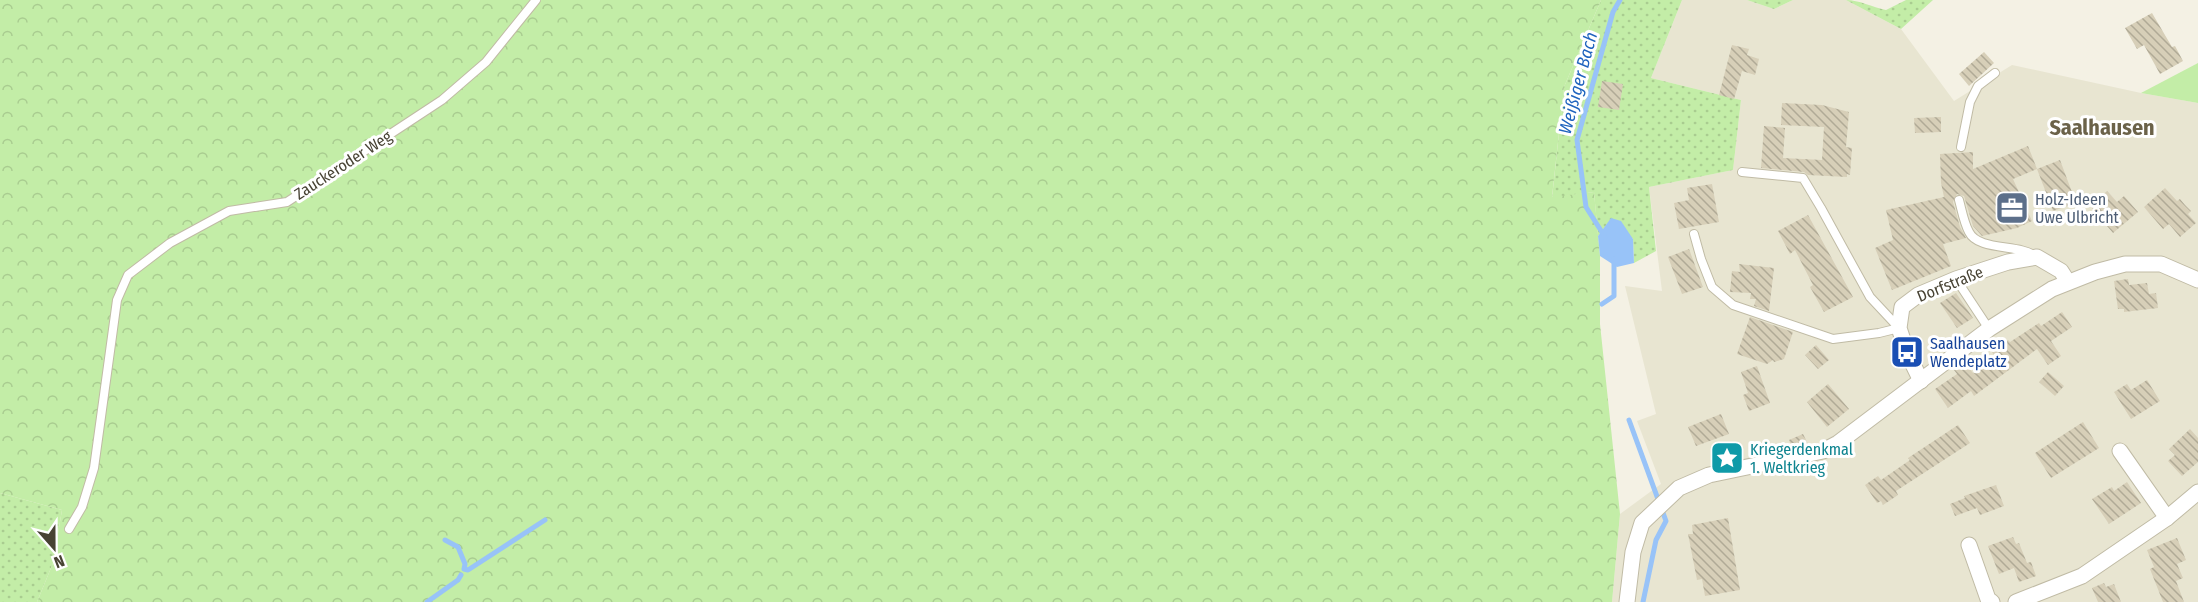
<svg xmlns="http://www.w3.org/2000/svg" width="2198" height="602" font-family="'Fira Sans Condensed',sans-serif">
	<defs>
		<pattern id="grass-dots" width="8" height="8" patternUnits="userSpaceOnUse" patternTransform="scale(1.5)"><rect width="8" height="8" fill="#c3eda7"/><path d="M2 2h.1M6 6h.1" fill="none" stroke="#a9cc90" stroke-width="1.8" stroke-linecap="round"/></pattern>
		<pattern id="forest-crowns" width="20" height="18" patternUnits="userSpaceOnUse" patternTransform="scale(1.5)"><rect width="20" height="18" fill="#c3eda7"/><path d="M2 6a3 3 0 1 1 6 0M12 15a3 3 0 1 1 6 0" fill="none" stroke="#a9cc90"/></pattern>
		<pattern id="building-back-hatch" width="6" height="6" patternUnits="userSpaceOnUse" patternTransform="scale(1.5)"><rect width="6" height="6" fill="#d7cfb8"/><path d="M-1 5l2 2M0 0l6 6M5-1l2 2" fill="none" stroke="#b0aa96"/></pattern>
	</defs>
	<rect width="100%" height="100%" fill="#f4f1e4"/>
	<polygon fill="#e8e5d1" points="1682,0 1747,0 1774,9 1793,0 1846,0 1901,29 1954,101 2012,65 2141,93 2198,103 2198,602 1612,602 1620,514 1661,484 1637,421 1656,414 1625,286 1662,291 1649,187 1733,170 1741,100 1651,78"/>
	<g fill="url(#grass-dots)">
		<polygon points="1601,0 1682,0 1651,78 1741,100 1733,170 1649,187 1656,251 1634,263 1633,239 1611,219 1598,236 1594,192 1552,198 1564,87"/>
		<polygon points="1747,0 1793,0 1774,9"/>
		<path d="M1846,0C1859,0 1872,7 1886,10L1906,0H1933L1901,29Z"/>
		<polygon points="0,493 62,510 53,563 37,602 0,602"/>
	</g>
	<polygon fill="url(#forest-crowns)" points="0,0 1601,0 1564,87 1552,197 1594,192 1600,256 1600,324 1620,514 1612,602 37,602 53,563 62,510 0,493"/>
	<polygon fill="#c3eda7" points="2198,63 2198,103 2141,93"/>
	<polygon fill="#98c3f8" points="1611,218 1621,221 1633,239 1634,263 1617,267 1600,256 1598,236"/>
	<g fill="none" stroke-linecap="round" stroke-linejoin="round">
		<g stroke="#98c3f8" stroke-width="5">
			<polyline points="1605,237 1586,207 1577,140 1613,12 1620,0"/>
			<polyline points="1602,304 1614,296 1614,259"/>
			<polyline points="1629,420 1666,521 1656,540 1643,602"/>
			<polyline points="445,540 458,547 465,564 464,569 468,570 545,520"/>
			<polyline points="427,602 458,580 461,575"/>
		</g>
	</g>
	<g fill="url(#building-back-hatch)">
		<polygon points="2152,13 2172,47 2175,46 2183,61 2160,74 2144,45 2137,49 2125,28"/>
		<polygon points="1732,45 1749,49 1747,55 1759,59 1755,75 1742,71 1734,99 1719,95"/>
		<polygon points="1984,52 1994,63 1969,86 1959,74"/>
		<polygon points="1602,81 1623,84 1619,110 1598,107"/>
		<polygon points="1782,103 1822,105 1849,112 1846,147 1852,148 1850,175 1847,174 1847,177 1808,175 1804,172 1761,168 1764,126 1785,128 1783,158 1822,160 1824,127 1781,125"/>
		<polygon points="1941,117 1941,132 1915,133 1914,118"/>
		<polygon points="2028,146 2037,169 2013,179 2032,221 2017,228 1982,236 1973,226 1964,196 1957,194 1953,202 1960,227 1966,238 1943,244 1951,266 1892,290 1875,248 1893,240 1886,210 1944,197 1941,183 1940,154 1973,152 1973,169"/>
		<polygon points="2060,160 2076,203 2053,211 2037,169"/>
		<polygon points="1712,184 1719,222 1679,229 1674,203 1689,200 1687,188"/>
		<polygon points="2165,188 2177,201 2180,199 2185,205 2191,211 2188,214 2196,223 2180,237 2169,224 2163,229 2144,207"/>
		<polygon points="2107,191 2117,202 2124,196 2138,212 2113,233 2090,206"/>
		<polygon points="1808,215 1853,297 1824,312 1810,287 1813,285 1795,250 1790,254 1778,231"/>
		<polygon points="1689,249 1703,287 1682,294 1668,257"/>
		<polygon points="1739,264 1774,268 1769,311 1754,306 1756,299 1750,299 1751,293 1730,292 1732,271 1740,272"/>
		<polygon points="2128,279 2129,285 2147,283 2149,294 2156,293 2158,308 2124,312 2124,309 2118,309 2114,281"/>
		<polygon points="1956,293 1973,318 1957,328 1940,303"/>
		<polygon points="2062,312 2072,327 2051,341 2061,356 2048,365 2037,349 1974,396 1971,391 1948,408 1935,389 1957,374 1954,370 1965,363 1973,373 1996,357 1991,351 2008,340 2010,342 2039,323 2041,326"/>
		<polygon points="1750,317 1793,332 1784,359 1774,362 1773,360 1767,364 1737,354"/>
		<polygon points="1816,345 1829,360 1818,369 1805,355"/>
		<polygon points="1757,366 1770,403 1749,411 1743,395 1748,393 1741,372"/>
		<polygon points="2048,372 2064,386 2055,396 2039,382"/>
		<polygon points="2147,380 2160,401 2131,419 2114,392 2127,384 2131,390"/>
		<polygon points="1828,384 1849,409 1827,427 1807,402"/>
		<polygon points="1721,414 1729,434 1696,446 1688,427"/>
		<polygon points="2083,422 2099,448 2051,478 2035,453"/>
		<polygon points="1958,425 1970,443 1896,491 1898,495 1883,505 1881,501 1877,503 1865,485 1878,476 1881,480 1910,460 1908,458"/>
		<polygon points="2190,429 2198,438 2198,462 2182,476 2168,461 2175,455 2169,449"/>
		<polygon points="1803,434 1808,444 1792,448 1789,440"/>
		<polygon points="2127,482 2141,503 2109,524 2092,499 2112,487 2114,491"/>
		<polygon points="1996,485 2004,506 1980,515 1977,508 1955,516 1950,504 1965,498 1964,496"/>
		<polygon points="1728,518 1740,590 1705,596 1702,579 1697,580 1688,534 1693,534 1692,525"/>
		<polygon points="2013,537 2016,544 2019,543 2027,563 2031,562 2036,576 2019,582 2014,568 1999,574 1988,546"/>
		<polygon points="2177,538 2186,560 2177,564 2183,578 2176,581 2184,602 2163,602 2150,569 2154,567 2147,550"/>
		<polygon points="2104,583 2106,587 2114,584 2121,602 2098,602 2092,588"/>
	</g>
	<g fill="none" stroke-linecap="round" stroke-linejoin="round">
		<defs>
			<g id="lane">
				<polyline points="1961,147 1970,102 1978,86 1995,73"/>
				<path d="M1959,200C1962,211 1964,223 1969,232C1978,251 2020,244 2035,256"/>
				<polyline points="1694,234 1701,259 1712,287 1733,305 1833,339 1879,333 1899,328 1870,297 1821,208 1803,178 1742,172"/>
				<polyline points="1956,279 1989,329"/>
				<polyline points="69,529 82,507 94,468 117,300 128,275 170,243 229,211 287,202 442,100 486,62 536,0"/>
			</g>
			<g id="street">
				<polyline points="1921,381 1907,352 1899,328 1902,307 1918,295 1956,279 2008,262 2037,257 2061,271 2068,282"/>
				<polyline points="2120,451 2167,518"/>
				<polyline points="1969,545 1988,599 1992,602"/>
				<polyline points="1627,602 1633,552 1642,523 1679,488 1709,475 1823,451 1838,443 1989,329 2052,289 2095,272 2125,264 2161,264 2198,280"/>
				<polyline points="2016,602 2082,576 2167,518 2198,492"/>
			</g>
		</defs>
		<use href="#lane" stroke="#c0bba5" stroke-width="10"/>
		<use href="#street" stroke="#c0bba5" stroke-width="17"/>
		<use href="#lane" stroke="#fff" stroke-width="8"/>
		<use href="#street" stroke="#fff" stroke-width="15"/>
	</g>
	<defs>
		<symbol id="office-square" viewBox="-11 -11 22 22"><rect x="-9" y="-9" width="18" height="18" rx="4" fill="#5c6f8a" stroke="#fff"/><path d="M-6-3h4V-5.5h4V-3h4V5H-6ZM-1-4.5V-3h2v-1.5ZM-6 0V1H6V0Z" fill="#fff"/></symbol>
		<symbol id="bus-square" viewBox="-11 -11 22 22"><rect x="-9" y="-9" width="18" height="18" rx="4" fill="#1a4fb4" stroke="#fff"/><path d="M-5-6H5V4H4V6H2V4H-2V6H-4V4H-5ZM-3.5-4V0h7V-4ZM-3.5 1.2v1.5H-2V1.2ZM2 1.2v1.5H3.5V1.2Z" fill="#fff"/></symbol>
		<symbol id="sight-square" viewBox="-11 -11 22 22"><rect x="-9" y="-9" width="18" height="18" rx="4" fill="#0f9aa8" stroke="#fff"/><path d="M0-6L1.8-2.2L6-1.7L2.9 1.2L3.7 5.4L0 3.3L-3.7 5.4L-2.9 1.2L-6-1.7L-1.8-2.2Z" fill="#fff"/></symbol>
	</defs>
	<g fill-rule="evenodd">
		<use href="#office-square" x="1993" y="189" width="38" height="38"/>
		<use href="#bus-square" x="1888" y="333" width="38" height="38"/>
		<use href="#sight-square" x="1708" y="439" width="38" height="38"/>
	</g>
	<g text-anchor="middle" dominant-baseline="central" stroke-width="6" stroke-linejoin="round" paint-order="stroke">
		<g font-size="16" fill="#474233" stroke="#fff">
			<text transform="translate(343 165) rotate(-33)">Zauckeroder Weg</text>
			<text transform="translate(1950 284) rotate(-22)">Dorfstraße</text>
		</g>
		<g font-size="16" fill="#4e5e75" stroke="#fff" text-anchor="start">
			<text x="2035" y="199">Holz-Ideen<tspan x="2035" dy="18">Uwe Ulbricht</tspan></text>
		</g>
		<g font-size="16" fill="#164399" stroke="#fff" text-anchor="start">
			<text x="1930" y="343">Saalhausen<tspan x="1930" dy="18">Wendeplatz</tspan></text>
		</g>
		<g font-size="16" fill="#0d838f" stroke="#fff" text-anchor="start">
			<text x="1750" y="449">Kriegerdenkmal<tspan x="1750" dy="18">1. Weltkrieg</tspan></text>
		</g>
		<g font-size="18" font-style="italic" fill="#2064be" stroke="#fff">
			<text transform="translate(1578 83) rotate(-75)">Weißiger Bach</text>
		</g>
		<g font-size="22" font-weight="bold" fill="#6b6249" stroke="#fff">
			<text x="2102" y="127">Saalhausen</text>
		</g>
	</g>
	<g transform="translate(54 548) rotate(159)" stroke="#ffffff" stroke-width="4.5" paint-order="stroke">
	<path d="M0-4.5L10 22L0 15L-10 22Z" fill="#474233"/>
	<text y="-9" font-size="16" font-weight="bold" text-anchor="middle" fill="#474233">N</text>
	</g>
</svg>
